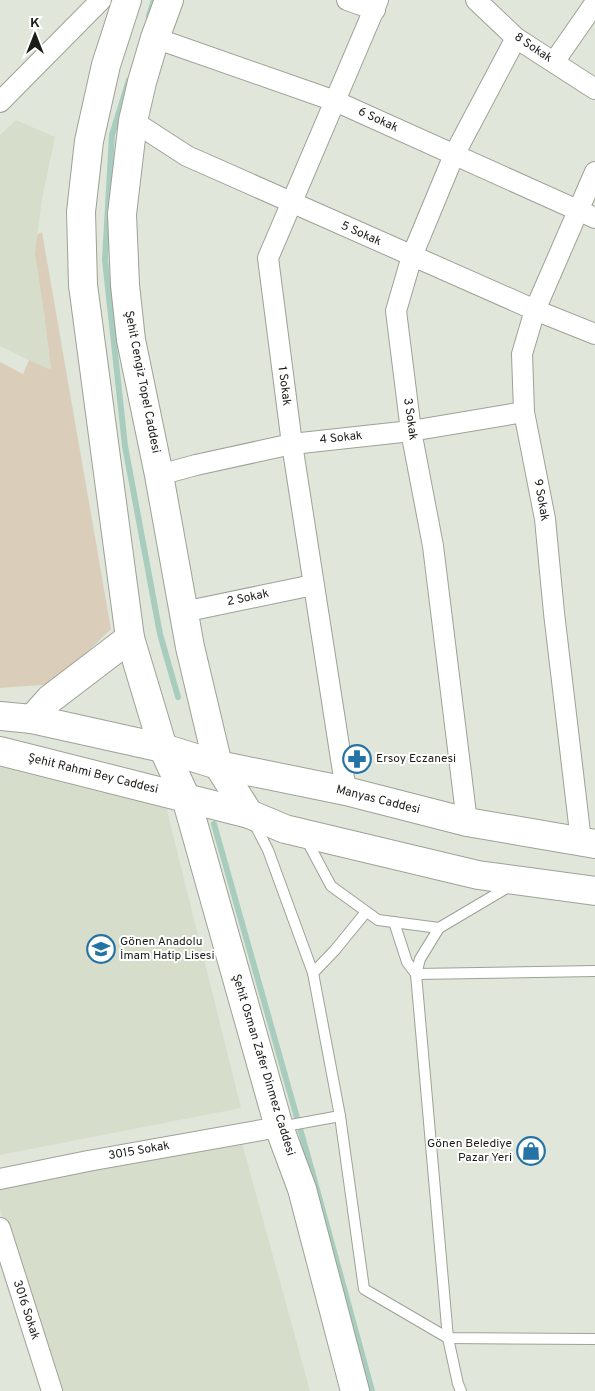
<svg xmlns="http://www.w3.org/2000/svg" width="595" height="1391" font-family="Overpass,sans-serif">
	<rect width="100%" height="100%" fill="#e1e6da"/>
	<g fill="#d6decb">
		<polygon points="16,120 55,137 42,199 35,254 44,313 51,371 0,346 0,135"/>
		<polygon points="0,760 162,790 241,1108 0,1155"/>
		<polygon points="239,1132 310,1391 61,1391 0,1209 0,1185"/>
	</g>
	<polygon fill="#dacebb" points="42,232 111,629 54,684 0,688 0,362 23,374 29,360 51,370 44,313 35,254 37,235"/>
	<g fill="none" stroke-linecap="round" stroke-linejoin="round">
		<g stroke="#a8cdbf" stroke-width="6">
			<polyline points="149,16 154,0"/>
			<polyline points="129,80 112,135 105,260 125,446 160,634 178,697"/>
			<polyline points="214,824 312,1171 372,1391"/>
		</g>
		<defs>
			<g id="lane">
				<polyline points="253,821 268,850 313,973 340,1116 364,1289 448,1338 595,1339"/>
				<polyline points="306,839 331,886 378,920 439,928 510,886"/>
				<polyline points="394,922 407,962 416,974 420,959 439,928"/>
				<polyline points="313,973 335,950 366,912"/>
				<polyline points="280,1127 340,1116"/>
				<polyline points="461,1391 458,1384 448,1338 416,974 595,971"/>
			</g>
			<g id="street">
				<polyline points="347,0 375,10"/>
				<polyline points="476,0 516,38 595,89"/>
				<polyline points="155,38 335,101 595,218"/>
				<polyline points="554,62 595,3"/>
				<polyline points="0,102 101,0"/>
				<polyline points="133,121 187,156 535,310 595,334"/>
				<polyline points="159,475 196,465 292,444 411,431 524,412"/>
				<polyline points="183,612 313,585"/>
				<polyline points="346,791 292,444 268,258 378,0"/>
				<polyline points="467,822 433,546 411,431 396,311 412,256 454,155 516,38"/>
				<polyline points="581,841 554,613 545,519 524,412 522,354 535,310 595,172"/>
				<polyline points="0,1179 88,1161 279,1127"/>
				<polyline points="0,1228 52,1391"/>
			</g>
			<g id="secondary">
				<polyline points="127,0 106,65 89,141 81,212 83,285 130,638 163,748 186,798 279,1127 302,1189 355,1391"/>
				<polyline points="169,0 155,38 142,82 133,121 122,214 125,285 131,340 159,475 190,647 218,765 249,814"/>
				<polyline points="0,716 32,719 163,748 218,765 346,791 467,822 595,844"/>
				<polyline points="32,719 50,699 130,638"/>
				<polyline points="0,751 249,814 285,829 478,875 595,891"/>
			</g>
		</defs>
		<use href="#lane" stroke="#9da296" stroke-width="12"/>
		<use href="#street" stroke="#9da296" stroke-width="22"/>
		<use href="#secondary" stroke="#9da296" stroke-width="30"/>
		<use href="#lane" stroke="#fff" stroke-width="10"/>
		<use href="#street" stroke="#fff" stroke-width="20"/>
		<use href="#secondary" stroke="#fff" stroke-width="28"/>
	</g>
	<defs>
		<symbol id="pharmacy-ring" viewBox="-11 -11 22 22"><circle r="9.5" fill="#fff" stroke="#2473a5" stroke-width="1.5"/><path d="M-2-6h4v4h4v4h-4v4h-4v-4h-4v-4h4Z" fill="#2473a5"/></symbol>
		<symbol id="school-ring" viewBox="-11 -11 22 22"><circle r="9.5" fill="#fff" stroke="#2473a5" stroke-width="1.5"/><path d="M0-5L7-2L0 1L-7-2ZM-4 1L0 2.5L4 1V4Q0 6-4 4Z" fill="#2473a5"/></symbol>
		<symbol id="shop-ring" viewBox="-11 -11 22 22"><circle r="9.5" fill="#fff" stroke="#2473a5" stroke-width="1.5"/><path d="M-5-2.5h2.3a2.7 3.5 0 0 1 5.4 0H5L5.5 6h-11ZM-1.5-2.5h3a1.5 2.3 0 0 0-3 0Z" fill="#2473a5"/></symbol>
	</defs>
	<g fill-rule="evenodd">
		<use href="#pharmacy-ring" x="341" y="743" width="32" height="32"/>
		<use href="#school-ring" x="85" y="933" width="32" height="32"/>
		<use href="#shop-ring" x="515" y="1135" width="32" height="32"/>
	</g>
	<g text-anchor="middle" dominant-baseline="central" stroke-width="4" stroke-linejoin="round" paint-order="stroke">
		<g font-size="12" fill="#1a1c17" stroke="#fff">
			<text transform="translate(533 48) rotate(34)">8 Sokak</text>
			<text transform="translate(378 120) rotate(25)">6 Sokak</text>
			<text transform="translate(361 234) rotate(24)">5 Sokak</text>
			<text transform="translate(142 382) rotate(79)">Şehit Cengiz Topel Caddesi</text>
			<text transform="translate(284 386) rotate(83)">1 Sokak</text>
			<text transform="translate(410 419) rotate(82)">3 Sokak</text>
			<text transform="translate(341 438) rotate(-6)">4 Sokak</text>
			<text transform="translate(541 500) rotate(80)">9 Sokak</text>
			<text transform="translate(248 598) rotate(-12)">2 Sokak</text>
			<text transform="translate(93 774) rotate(14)">Şehit Rahmi Bey Caddesi</text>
			<text transform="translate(378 800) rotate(14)">Manyas Caddesi</text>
			<text transform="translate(263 1065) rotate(73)">Şehit Osman Zafer Dinmez Caddesi</text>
			<text transform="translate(139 1151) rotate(-10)">3015 Sokak</text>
			<text transform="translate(26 1310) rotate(72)">3016 Sokak</text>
		</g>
		<g font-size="12" fill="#1a1c17" stroke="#fff" text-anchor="start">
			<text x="376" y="759">Ersoy Eczanesi</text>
			<text x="120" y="942">Gönen Anadolu<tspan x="120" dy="14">İmam Hatip Lisesi</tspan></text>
			<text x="512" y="1144" text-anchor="end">Gönen Belediye<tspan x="512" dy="14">Pazar Yeri</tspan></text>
		</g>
	</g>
	<g transform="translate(35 35)" stroke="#ffffff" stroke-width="4" paint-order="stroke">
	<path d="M0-4L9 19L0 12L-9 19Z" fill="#1a1c17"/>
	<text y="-8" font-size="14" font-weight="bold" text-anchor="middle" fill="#1a1c17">K</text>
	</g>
</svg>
